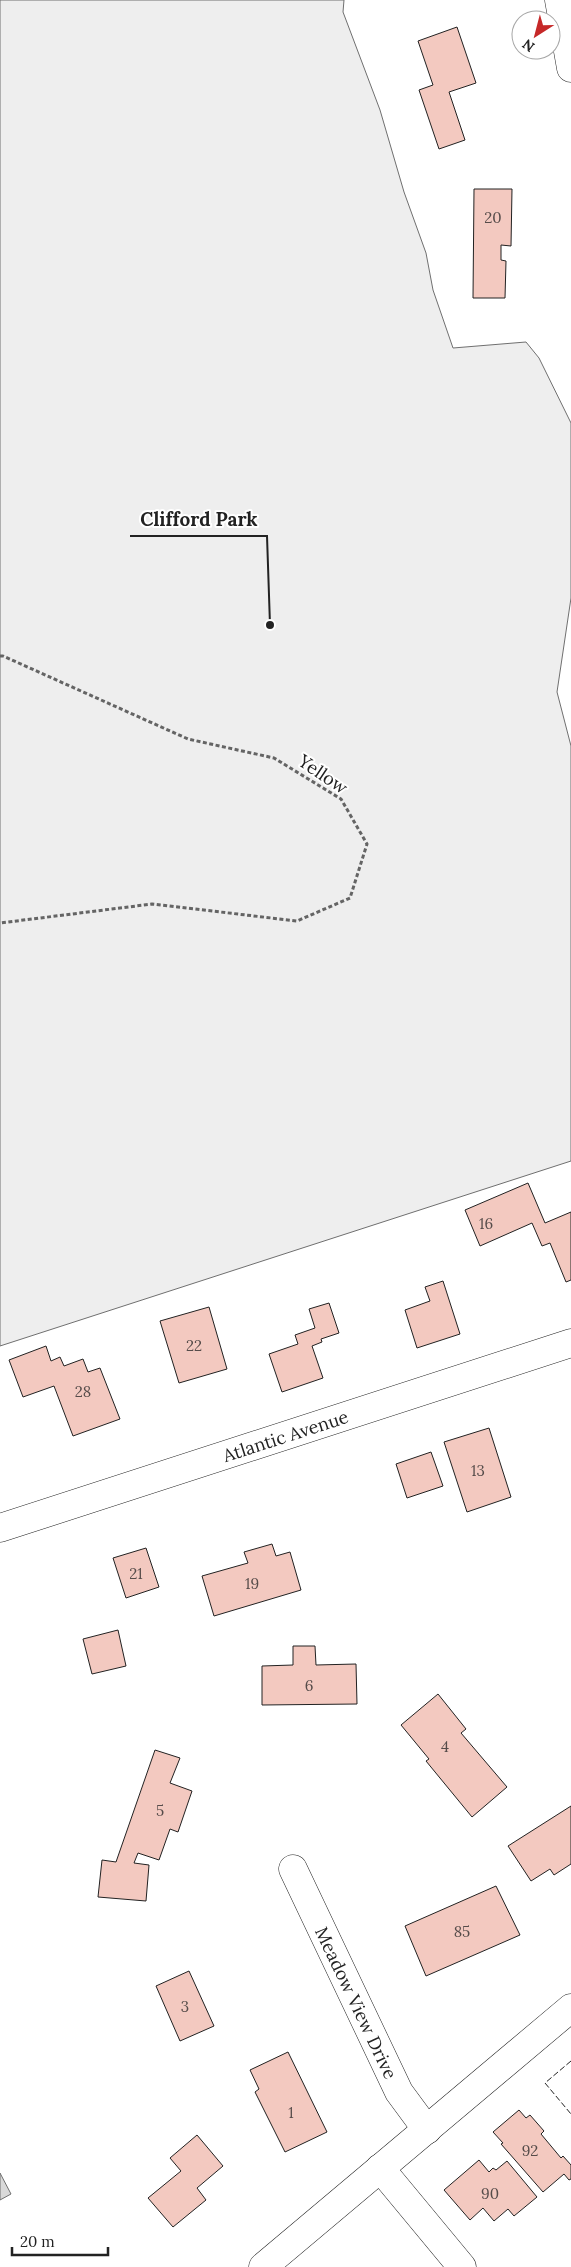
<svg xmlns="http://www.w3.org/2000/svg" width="571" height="2267" font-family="Lora,serif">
	<rect width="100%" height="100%" fill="#fff"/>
	<polygon fill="#eee" stroke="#6f6f6f" points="0,0 344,0 343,12 380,110 404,192 426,253 433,290 453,348 526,342 539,358 571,423 571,598 557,692 571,746 571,1161 0,1346"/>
	<polygon fill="#d9d9d9" stroke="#6f6f6f" points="0,2173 11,2194 0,2200"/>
	<g fill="#f3c9c0" stroke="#222">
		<polygon points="457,27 476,83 449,92 465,140 439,149 419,90 433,85 418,41"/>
		<polygon points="474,189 512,189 511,246 501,245 501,260 506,261 505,298 473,298"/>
		<polygon points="528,1183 545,1223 571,1212 571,1280 566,1282 550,1243 542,1246 532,1223 480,1246 465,1210"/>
		<polygon points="443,1281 460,1334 417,1348 405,1310 430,1301 425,1287"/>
		<polygon points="329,1303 339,1333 321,1339 322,1342 312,1346 323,1378 282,1392 269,1354 298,1344 295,1335 315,1328 309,1309"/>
		<polygon points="209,1307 227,1369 179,1383 160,1321"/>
		<polygon points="46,1346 51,1361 60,1357 64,1366 83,1359 88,1372 100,1368 120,1419 73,1436 54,1386 23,1397 9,1360"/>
		<polygon points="489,1428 511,1497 467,1512 444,1442"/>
		<polygon points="431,1452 443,1486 407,1498 396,1464"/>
		<polygon points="272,1544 276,1556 290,1552 301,1590 214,1616 202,1576 248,1563 244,1552"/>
		<polygon points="146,1548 159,1587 126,1598 113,1558"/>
		<polygon points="118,1630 126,1666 92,1674 83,1639"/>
		<polygon points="293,1646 315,1646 316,1665 356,1664 357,1704 262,1705 262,1666 293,1665"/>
		<polygon points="438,1694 466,1729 461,1733 507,1787 472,1817 426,1761 429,1759 401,1725"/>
		<polygon points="155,1750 180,1758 170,1783 192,1791 178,1832 170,1829 159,1860 138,1853 134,1863 149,1865 146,1901 98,1897 102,1860 116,1862"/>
		<polygon points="571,1806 571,1864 554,1875 550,1869 531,1881 508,1846"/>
		<polygon points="496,1886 520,1935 426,1976 405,1926"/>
		<polygon points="189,1971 214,2026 180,2041 156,1986"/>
		<polygon points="288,2052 327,2132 285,2152 255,2092 259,2089 250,2070"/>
		<polygon points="519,2110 526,2118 530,2115 544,2131 541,2134 561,2158 563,2156 571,2165 571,2179 569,2180 564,2174 543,2192 501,2144 503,2143 493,2132"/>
		<polygon points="197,2135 223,2166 197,2188 206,2200 173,2227 148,2198 181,2171 170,2158"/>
		<polygon points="479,2160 489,2172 493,2168 496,2170 507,2161 537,2197 514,2216 508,2209 494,2221 483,2208 470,2220 444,2190"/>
	</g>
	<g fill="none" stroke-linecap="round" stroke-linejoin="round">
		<defs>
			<g id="minor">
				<polyline points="559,0 571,68"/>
				<path id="s1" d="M0,1528L571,1343"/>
				<path id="s2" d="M293,1869L399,2092L427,2130"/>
				<polyline points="380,2168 462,2267"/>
				<polyline points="263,2267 571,2008"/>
			</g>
		</defs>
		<use href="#minor" stroke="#222" stroke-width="29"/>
		<polyline stroke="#646464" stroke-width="3" stroke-dasharray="4 2.5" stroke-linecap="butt" points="0,656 3,656 188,739 274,758 341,799 367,844 350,898 297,921 152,904 0,923"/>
		<use href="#minor" stroke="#fff" stroke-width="28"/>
		<polyline stroke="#222" stroke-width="1" stroke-dasharray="6 2.5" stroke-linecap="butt" points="571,2061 545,2083 571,2114"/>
	</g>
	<g text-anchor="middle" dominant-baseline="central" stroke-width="4" stroke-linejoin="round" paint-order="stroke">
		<g font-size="15" fill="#564c4a">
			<text x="493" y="217">20</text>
			<text x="486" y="1223">16</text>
			<text x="194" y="1345">22</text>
			<text x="83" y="1391">28</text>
			<text x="478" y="1470">13</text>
			<text x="136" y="1573">21</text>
			<text x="252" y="1583">19</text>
			<text x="309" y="1685">6</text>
			<text x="445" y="1746">4</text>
			<text x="160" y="1810">5</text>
			<text x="462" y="1931">85</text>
			<text x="185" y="2006">3</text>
			<text x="291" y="2112">1</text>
			<text x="530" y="2150">92</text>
			<text x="490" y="2193">90</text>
		</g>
		<g font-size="18" fill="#222" stroke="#fff">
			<text transform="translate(323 774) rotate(34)">Yellow</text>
			<text stroke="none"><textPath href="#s1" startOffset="300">Atlantic Avenue</textPath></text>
			<text stroke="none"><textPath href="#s2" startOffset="148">Meadow View Drive</textPath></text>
		</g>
	</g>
	<path fill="none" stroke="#222" stroke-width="2" d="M270 625L267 536H130"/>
	<circle fill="#222" stroke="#fff" stroke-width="2" cx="270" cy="625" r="5"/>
	<g font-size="19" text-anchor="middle" font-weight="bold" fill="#222" stroke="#fff" stroke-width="4" stroke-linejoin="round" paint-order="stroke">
		<text x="199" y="526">Clifford Park</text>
	</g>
	<g transform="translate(536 35) rotate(216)"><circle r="24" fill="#ffffff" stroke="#a7a7a7"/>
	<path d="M0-4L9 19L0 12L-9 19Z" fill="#c62828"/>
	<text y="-8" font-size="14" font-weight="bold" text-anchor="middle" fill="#222222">N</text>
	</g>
	<path d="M12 2247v8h96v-8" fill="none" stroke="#222222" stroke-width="2.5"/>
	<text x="20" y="2247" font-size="15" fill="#222222" stroke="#ffffff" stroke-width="4" paint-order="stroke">20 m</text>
</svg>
